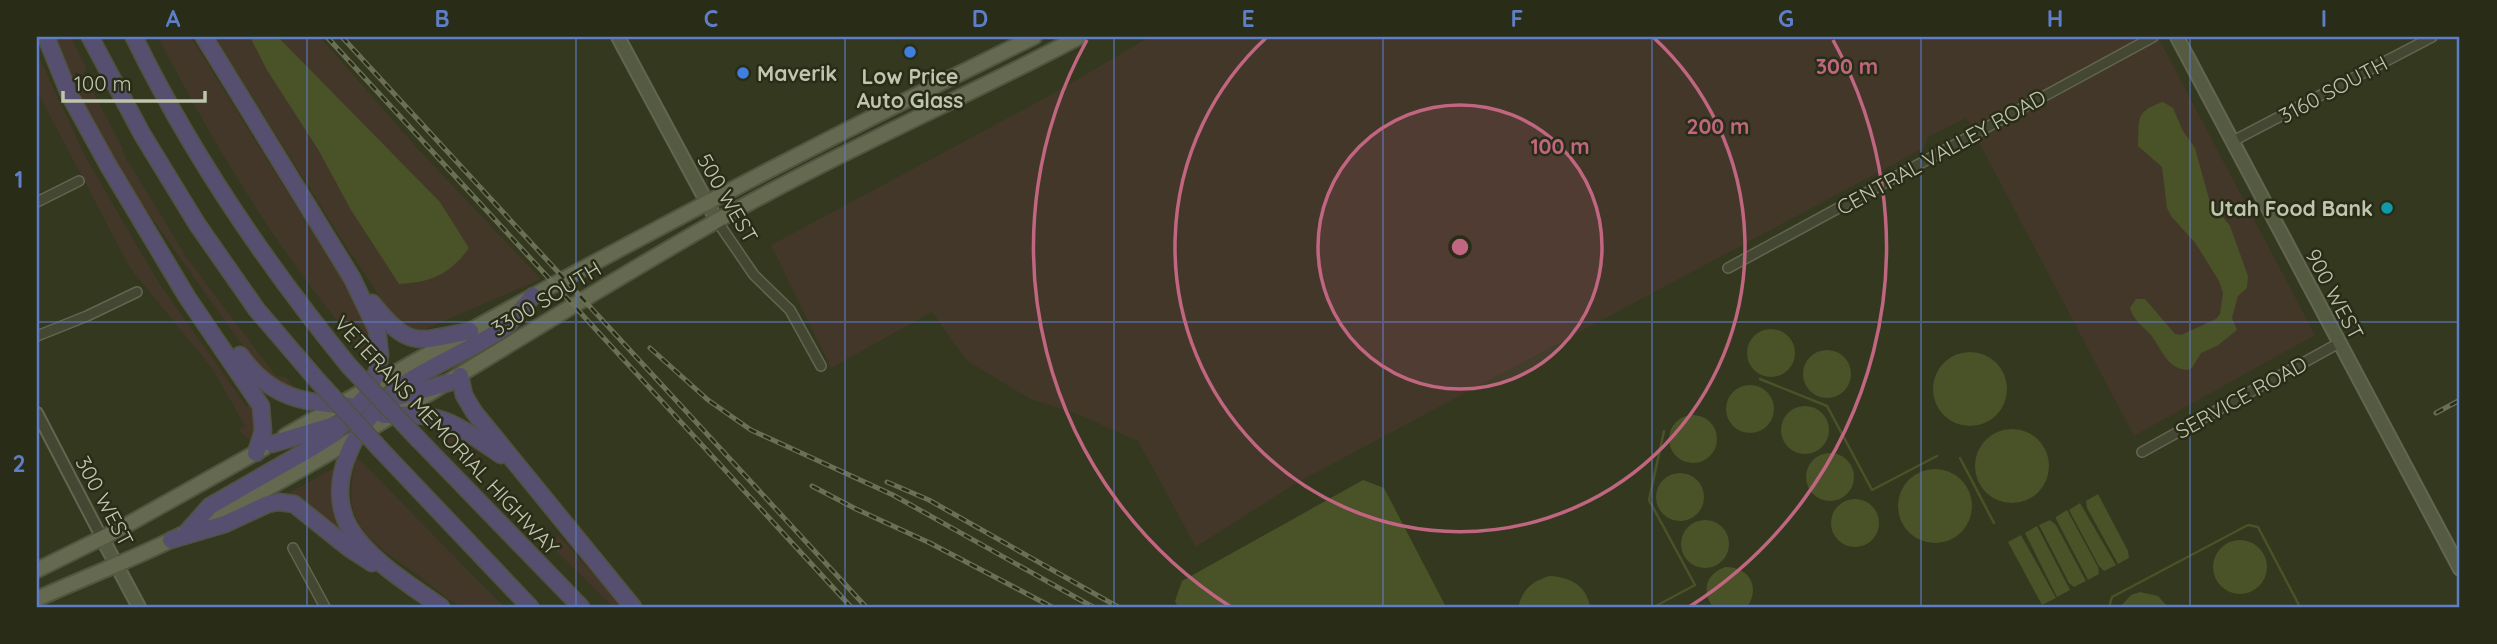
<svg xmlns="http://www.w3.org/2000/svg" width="2497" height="644" font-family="Quicksand,sans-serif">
	<rect width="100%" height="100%" fill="#33381f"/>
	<g fill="#423728">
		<polygon points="55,37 71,37 87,70 83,73 123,149 122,151 187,258 276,376 286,377 299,392 272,379 259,369 146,210 110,153 82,99"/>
		<path d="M158,37H191L361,310L370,330L372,362C286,265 217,152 158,37Z"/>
		<polygon points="215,37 320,37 420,151 541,279 426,329 425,332 406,328 393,317 338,234"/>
		<polygon points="1149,37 2158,37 2315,335 2134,436 1966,118 1928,137 1924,148 1293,485 1196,547 1138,441 1077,414 1030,399 966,360 932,312 831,368 771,245 1056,92"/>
		<polygon points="37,53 86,158 159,283 247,407 250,403 255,425 249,439 238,430 245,426 212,368 130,268 37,91"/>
		<polygon points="433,428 457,437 479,455 469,464"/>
		<path d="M357,457L364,464L504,607C492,607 471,611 461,606C445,599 430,584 416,574C367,539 338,524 357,457Z"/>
		<path d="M336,467C330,491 334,510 344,532L342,533L308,503L285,495Z"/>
		<polygon points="559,536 624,607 613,607 550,545"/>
	</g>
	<g fill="#4a5228">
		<path d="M250,37H278L440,202L469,248C449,275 432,282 399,284L351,210L319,151L267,70Z"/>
		<path d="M2163,102L2173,108L2183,131L2195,148L2209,199L2230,226L2248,276L2247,288L2238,296L2232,318L2237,330L2217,346L2201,353L2192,368L2187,370C2167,369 2161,348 2151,335C2143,326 2133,320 2130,308L2136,299H2145L2175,334L2181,335L2216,319L2220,314L2223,293L2219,281L2196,244L2171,216L2167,208L2162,167L2138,146C2140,120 2133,112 2163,102Z"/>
		<circle cx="1771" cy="353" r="24"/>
		<circle cx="1827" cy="374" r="24"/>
		<circle cx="1970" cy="389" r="37"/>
		<circle cx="1750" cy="409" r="24"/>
		<circle cx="1805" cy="430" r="24"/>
		<circle cx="1693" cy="439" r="24"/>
		<circle cx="2012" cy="466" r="37"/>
		<circle cx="1830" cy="477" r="24"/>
		<circle cx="1935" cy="506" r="37"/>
		<circle cx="1680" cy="497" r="24"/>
		<polygon points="1363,480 1384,488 1446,607 1178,607 1175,601 1182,581"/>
		<polygon points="2098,494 2128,551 2129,558 2118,564 2087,508 2086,501"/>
		<circle cx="1855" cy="523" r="24"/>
		<polygon points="2080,503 2116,565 2104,571 2099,566 2069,510"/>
		<polygon points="2067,510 2098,567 2099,574 2088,580 2056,519 2056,517"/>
		<polygon points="2050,520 2056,525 2086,581 2074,587 2069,583 2039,525"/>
		<circle cx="1705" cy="544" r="24"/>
		<polygon points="2037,526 2070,590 2057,597 2025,533"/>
		<polygon points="2021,535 2056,598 2042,605 2008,542"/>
		<circle cx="2240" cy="567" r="27"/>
		<path d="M1725,567C1749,566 1761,588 1747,607H1713C1701,591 1706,574 1725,567Z"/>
		<path d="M1550,576C1570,577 1587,586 1590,607H1518C1523,589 1532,581 1550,576Z"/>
		<polygon points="2140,592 2158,596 2168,607 2120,607 2131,595"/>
	</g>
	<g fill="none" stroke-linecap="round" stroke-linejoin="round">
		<g stroke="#4a5228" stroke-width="2.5">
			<polyline points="1760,379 1827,406 1872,490 1937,456"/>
			<polyline points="1960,458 1994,523"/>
			<polyline points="1654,607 1695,585 1649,500 1664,431"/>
			<polyline points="2109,607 2112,597 2248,525 2258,527 2300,607"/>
		</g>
		<defs>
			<g id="minor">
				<polyline points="2233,141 2432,37"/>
				<polyline points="37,202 79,181"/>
				<polyline points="717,221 754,275 790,310 821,366"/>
				<polyline points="1728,268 2153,37"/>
				<polyline points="37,336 87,316 137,292"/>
				<polyline points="2142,452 2339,343"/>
				<polyline points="293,548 325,607"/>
			</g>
			<polyline id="tertiary" points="37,413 102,538"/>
			<g id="secondary">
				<polyline points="618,37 717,221"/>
				<polyline points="2177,37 2460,569"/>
				<polyline points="102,538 139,607"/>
			</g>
			<g id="primary">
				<path d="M285,436C529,294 780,161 1034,37"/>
				<polyline points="37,570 116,531 264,448"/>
				<path d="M37,599C87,576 140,557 189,531C369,437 537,323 713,223C832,155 958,101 1079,37"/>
			</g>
			<g id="motorway">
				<polyline points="46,37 70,96 108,165 187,297 261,406 263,431 256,453"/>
				<polyline points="90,37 142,134 197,224 257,310 317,380"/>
				<path d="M134,37C192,156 266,264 349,366"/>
				<path d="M372,303C409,349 416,342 470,331"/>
				<path d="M240,355C269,397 302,403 350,406"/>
				<polyline points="460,376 464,395 474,412 633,607"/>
				<polyline points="390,399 451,382"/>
				<path d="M384,415C443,412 454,423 501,455"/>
				<polyline points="419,440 581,607"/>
				<polyline points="272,444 345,422"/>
				<polyline points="382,451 530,607"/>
				<polyline points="187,532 210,506 313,447 335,433 367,395 378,369 380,355 377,330 352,278 204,37"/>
				<polyline points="171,540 225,524 268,504 279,502 294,504 349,548 372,563"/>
				<path d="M441,607C412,586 367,559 349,527C322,478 362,414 403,385C435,363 473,350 505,327C515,319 524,306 533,296"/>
			</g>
		</defs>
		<use href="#minor" stroke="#626650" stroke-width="12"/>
		<use href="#tertiary" stroke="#626650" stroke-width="14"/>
		<use href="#secondary" stroke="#626650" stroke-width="16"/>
		<use href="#primary" stroke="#50553f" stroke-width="18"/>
		<use href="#motorway" stroke="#4f533d" stroke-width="19"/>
		<use href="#minor" stroke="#444833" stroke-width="9"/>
		<use href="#tertiary" stroke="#444833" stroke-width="10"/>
		<use href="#secondary" stroke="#555b40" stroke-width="12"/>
		<use href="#primary" stroke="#646950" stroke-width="14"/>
		<use href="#motorway" stroke="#564f6f" stroke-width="16"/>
		<defs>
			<g id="rail">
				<polyline points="327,37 851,607"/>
				<polyline points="342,37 866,607"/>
				<polyline points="650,348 708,400 751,430 893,495 1093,607"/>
				<polyline points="2436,413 2460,400"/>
				<polyline points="887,482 929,500 1118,607"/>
				<polyline points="812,486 856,509 930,543 1052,607"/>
			</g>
		</defs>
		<use href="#rail" stroke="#6a7054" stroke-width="5"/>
		<use href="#rail" stroke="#292d18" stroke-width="2.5" stroke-dasharray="8" stroke-linecap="butt"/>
		<defs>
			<g id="motorway-bridge">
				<polyline points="349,366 419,440"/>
				<polyline points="317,380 382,451"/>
			</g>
		</defs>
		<use href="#motorway-bridge" stroke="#4f533d" stroke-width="19" stroke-linecap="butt"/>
		<use href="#motorway-bridge" stroke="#564f6f" stroke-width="16"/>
	</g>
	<path fill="none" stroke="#5e7ec7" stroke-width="2" stroke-opacity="0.55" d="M307,37V607M576,37V607M845,37V607M1114,37V607M1383,37V607M1652,37V607M1921,37V607M2190,37V607M37,322H2460"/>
	<circle cx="1460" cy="247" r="142" fill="#c16680" fill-opacity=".12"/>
	<g fill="none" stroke="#c16680" stroke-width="3.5">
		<circle cx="1460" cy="247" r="142"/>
		<path d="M1653 37A285 285 0 1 1 1267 37"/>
		<path d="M1231 607A427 427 0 0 1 1087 40M1833 40A427 427 0 0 1 1689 607"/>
	</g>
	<g fill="#3f7fe0" stroke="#292d18" stroke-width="2.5">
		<circle cx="910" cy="52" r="7"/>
		<circle cx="743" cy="73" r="7"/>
	</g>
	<circle fill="#0f9aa8" stroke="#292d18" stroke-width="2.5" cx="2387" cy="208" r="7"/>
	<g text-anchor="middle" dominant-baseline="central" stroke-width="5" stroke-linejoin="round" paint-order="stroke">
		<g font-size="21" font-weight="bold" fill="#c0c5ad" stroke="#292d18" text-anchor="start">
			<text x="757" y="73">Maverik</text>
			<text x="910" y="76" text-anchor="middle">Low Price<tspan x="910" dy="24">Auto Glass</tspan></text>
			<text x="2373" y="208" text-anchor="end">Utah Food Bank</text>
		</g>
		<g font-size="21" fill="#c0c5ad" stroke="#292d18">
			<text transform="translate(2333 89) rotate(-28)">3160 SOUTH</text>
			<text transform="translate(1941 152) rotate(-29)">CENTRAL VALLEY ROAD</text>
			<text transform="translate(728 198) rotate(60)">500 WEST</text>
			<text transform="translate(2335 294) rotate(62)">900 WEST</text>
			<text transform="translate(546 298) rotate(-31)">3300 SOUTH</text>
			<text transform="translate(2241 397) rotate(-29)">SERVICE ROAD</text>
			<text transform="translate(447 435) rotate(47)">VETERANS MEMORIAL HIGHWAY</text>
			<text transform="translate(105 501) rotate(62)">300 WEST</text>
		</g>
	</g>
	<circle cx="1460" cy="247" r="10" fill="#c16680" stroke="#292d18" stroke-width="3.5"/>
	<g font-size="21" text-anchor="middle" font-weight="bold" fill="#c16680" stroke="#292d18" stroke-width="5" stroke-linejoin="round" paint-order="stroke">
		<text x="1847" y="74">300 m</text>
		<text x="1718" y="134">200 m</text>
		<text x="1560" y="154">100 m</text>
	</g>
	<rect width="2497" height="644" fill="none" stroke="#292d18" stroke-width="77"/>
	<path d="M63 91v10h142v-10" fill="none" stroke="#c0c5ad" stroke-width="3.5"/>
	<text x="74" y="91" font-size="21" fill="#c0c5ad" stroke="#292d18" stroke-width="5" paint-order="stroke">100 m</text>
	<rect x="38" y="38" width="2420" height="568" fill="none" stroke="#5e7ec7" stroke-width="2.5"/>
	<g font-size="23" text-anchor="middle" font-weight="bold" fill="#5e7ec7">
		<text x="173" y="27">A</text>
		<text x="442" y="27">B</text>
		<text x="711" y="27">C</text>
		<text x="980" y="27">D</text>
		<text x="1248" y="27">E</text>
		<text x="1517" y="27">F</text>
		<text x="1786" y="27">G</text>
		<text x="2055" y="27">H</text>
		<text x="2324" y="27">I</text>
		<text x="19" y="188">1</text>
		<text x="19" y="472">2</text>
	</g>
</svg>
